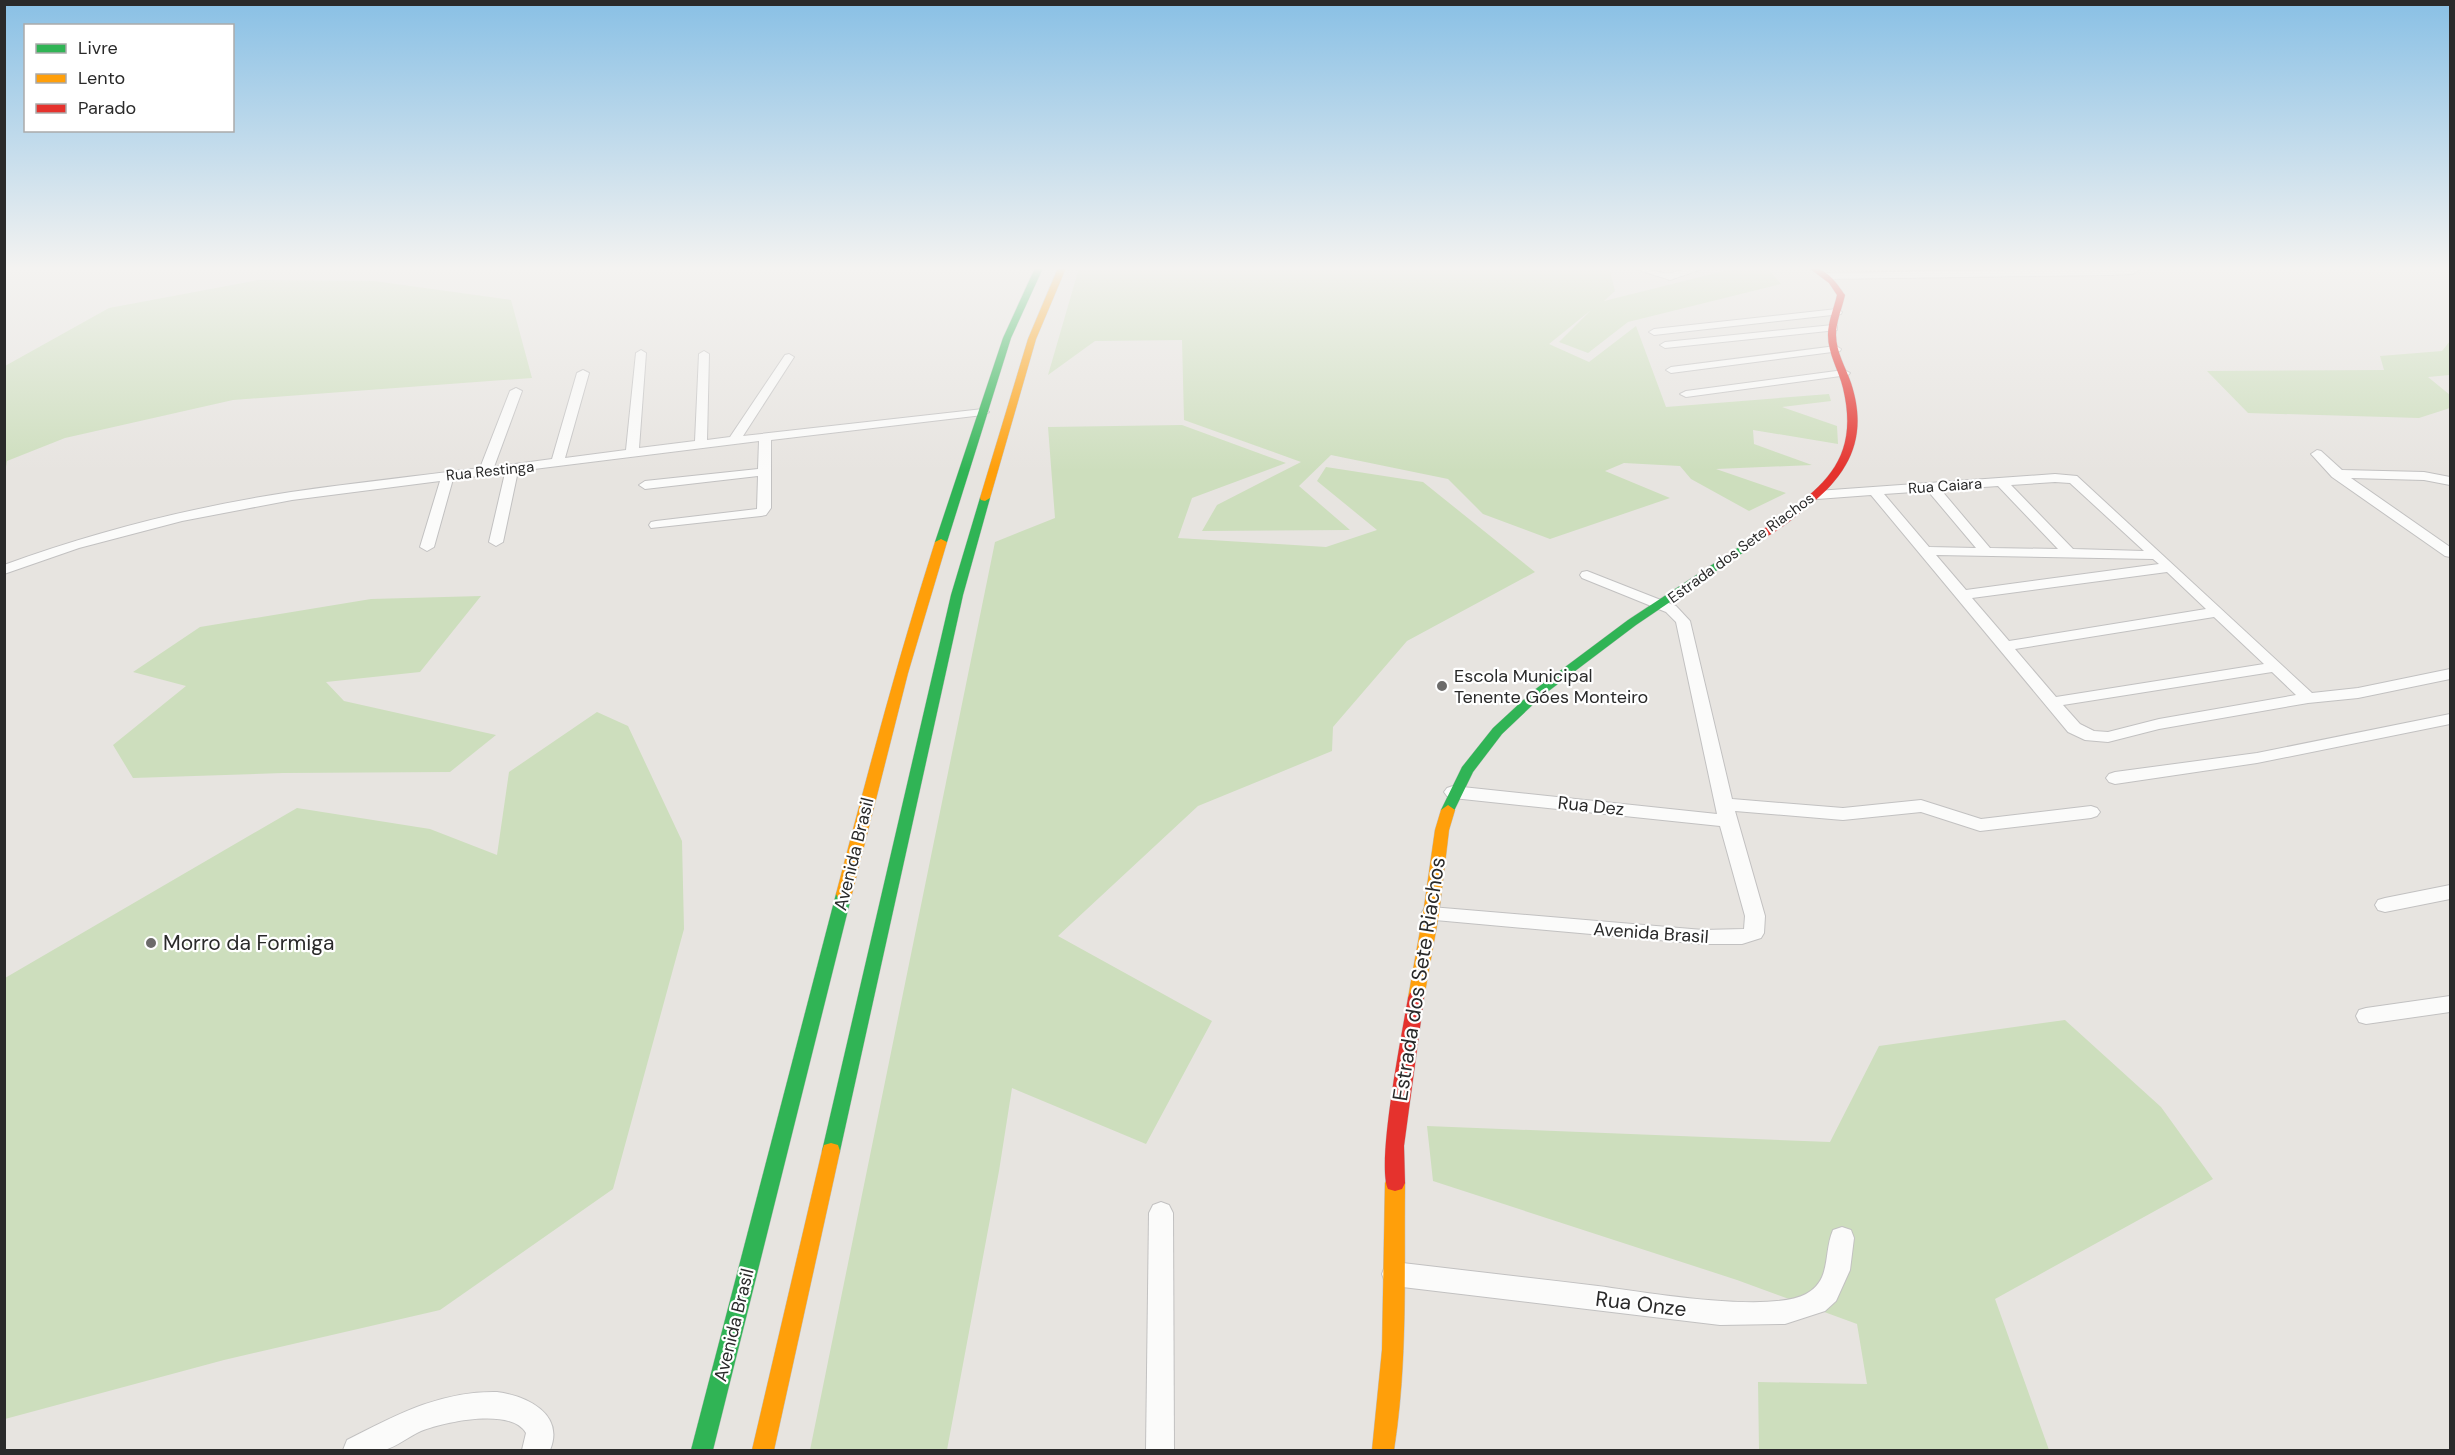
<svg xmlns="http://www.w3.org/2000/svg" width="2455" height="1455" font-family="'DM Sans',sans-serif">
	<rect width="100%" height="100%" fill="#e7e4e0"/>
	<g fill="#cddebd">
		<polygon points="1079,268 1609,268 1615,291 1604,301 1736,268 1767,268 1781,284 1628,322 1588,353 1559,342 1591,310 1549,344 1589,362 1636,326 1666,407 1829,394 1831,401 1782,407 1837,426 1838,444 1753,430 1754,444 1812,465 1716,469 1786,493 1749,511 1691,479 1680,466 1624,463 1605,471 1670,498 1550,539 1483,514 1448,479 1331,455 1299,486 1350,530 1202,531 1217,505 1301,462 1184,420 1182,340 1095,341 1048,375"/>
		<polygon points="258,280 374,281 511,300 532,378 233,400 65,438 7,461 5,473 5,366 109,308"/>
		<polygon points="2450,341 2450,375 2428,377 2450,395 2450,408 2419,418 2248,413 2207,371 2384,370 2380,356 2442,351"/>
		<polygon points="1182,425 1286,463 1192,498 1178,538 1326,547 1377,530 1317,481 1326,467 1423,482 1535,572 1407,641 1333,727 1332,751 1198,806 1058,936 1212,1021 1146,1144 1012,1088 999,1171 947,1450 810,1450 995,542 1055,518 1048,427"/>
		<polygon points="481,596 420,672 326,682 344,701 496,735 450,772 283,773 133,778 113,745 186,686 133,672 200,627 371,599"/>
		<polygon points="597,712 628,726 682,841 684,929 613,1189 440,1310 224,1360 5,1419 5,978 297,808 430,829 497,855 509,772"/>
		<polygon points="2065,1020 2161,1107 2213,1179 1995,1299 2049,1450 1759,1450 1758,1382 1867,1384 1857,1324 1737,1280 1433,1181 1427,1126 1830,1142 1879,1046"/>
	</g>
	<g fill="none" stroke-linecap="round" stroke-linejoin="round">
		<defs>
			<g id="street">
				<path d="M1633,268C1645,267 1664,275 1671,273C1686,270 1687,267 1704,268L1670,280Z"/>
				<polygon points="2143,268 2132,274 2110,275 1826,279 1821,276 1826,273"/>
				<polygon points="1837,309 1842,312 1841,314 1654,335 1649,332 1654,329"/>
				<polygon points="1833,325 1837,326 1837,330 1665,348 1660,345 1665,342"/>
				<polygon points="1836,346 1841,349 1840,351 1671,373 1666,370 1671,367"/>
				<path d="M641,350L646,353L639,448L695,441L699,354L704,351L709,354L707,440L730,437L785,355L789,354L794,357L743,436L983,409L989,412L983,415L771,440V508L766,515L761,516L651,528L649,525L651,522L656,521L757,509L758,476L645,489L639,485L645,481L758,469L759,441L518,471L503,542L496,546L489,542L505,473L453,479L434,547L427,551L420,547L440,481L292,500L182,521L79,548L4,574V565C97,531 193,507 291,492C354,483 418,476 480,468L510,391L516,388L522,391L494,467L552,459L577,373L583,370L589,373L565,458L626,450L636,353Z"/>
				<polygon points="1844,370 1850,373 1848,375 1686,397 1680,394 1686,391"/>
				<polygon points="2317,450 2321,451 2342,470 2424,472 2450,477 2450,485 2424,480 2351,478 2450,547 2450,557 2445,556 2332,477 2311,454"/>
				<path d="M2055,474L2077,476L2312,693L2358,688L2450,669V679L2358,698L2308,703L2159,729L2108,742L2085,740L2068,732L1871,495L1817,499L1811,495L1817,491ZM2055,482L2070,483L2144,551L2073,549L2011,485ZM1998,486L2058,549L1990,548L1941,490ZM1928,491L1976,548L1929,547L1884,494ZM1936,555L2153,559L2159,564L1966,590ZM2167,572L2206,609L2009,641L1972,598ZM2214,617L2264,664L2056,697L2015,649ZM2272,672L2296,695L2159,719L2108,732L2094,731L2080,724L2063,705Z"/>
				<polygon points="1587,571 1676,606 1690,621 1732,799 1843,808 1921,800 1981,819 2091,806 2097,808 2100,812 2097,816 2091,818 1980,831 1921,812 1843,820 1735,811 1765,916 1764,933 1761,938 1742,944 1703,944 1424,919 1421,914 1424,909 1431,907 1703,930 1744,929 1745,916 1720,826 1453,798 1447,796 1444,792 1447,788 1453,786 1717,814 1676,622 1666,612 1582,578 1580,575 1582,572"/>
				<polygon points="2450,714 2450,724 2257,763 2115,784 2109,782 2106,778 2109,774 2115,772 2257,753"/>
				<polygon points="2450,885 2450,899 2385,912 2378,910 2375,905 2378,900 2385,898"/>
				<polygon points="2450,996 2450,1012 2366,1024 2359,1022 2356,1016 2359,1010 2366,1008"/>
				<polygon points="1161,1202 1169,1205 1173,1213 1174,1450 1146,1450 1149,1213 1153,1205"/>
				<path d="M1842,1227L1851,1230L1854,1238L1850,1270L1836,1301L1825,1311L1785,1324L1720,1325L1394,1286L1385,1282L1382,1274L1385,1266L1394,1262C1462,1270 1530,1278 1598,1286C1643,1292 1769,1314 1806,1294C1832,1280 1823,1253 1833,1230Z"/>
				<path d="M497,1392C527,1396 565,1414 550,1450H522L526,1433C511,1407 444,1422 421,1431C409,1436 397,1447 384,1450C373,1453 354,1451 343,1450L347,1440C396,1415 440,1391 497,1392Z"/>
			</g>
			<g id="fast">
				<polygon points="1035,268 1043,268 1011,338 947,542 945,544 937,544 935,542 1003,338"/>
				<polygon points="985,495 990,498 963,595 840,1151 838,1157 831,1159 824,1157 822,1151 951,595 980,498"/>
				<polygon points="1762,532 1768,535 1766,537 1636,625 1542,696 1502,734 1473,772 1453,813 1443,813 1441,810 1462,767 1493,728 1533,691 1628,620"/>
				<polygon points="844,888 850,890 852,894 713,1450 691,1450 836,894 838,890"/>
			</g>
			<g id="slow">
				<polygon points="1058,268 1066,268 1036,339 990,498 985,501 981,500 980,498 1028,339"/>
				<path d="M941,539L947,542L908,673L852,894L850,898H838L836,894C867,776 898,658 935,542Z"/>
				<polygon points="1448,805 1455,810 1449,830 1439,914 1424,998 1422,1003 1416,1005 1410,1003 1408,998 1423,914 1435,830 1441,810"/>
				<polygon points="831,1143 838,1145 840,1151 774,1450 752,1450 822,1151 824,1145"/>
				<path d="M1395,1175L1402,1177L1405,1183C1404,1272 1408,1362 1394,1450H1372L1382,1350L1385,1183L1388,1177Z"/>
			</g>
			<g id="jam">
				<path d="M1809,268C1826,267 1836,282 1845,295C1842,308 1836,322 1836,335C1836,352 1846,368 1851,383C1868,435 1851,471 1811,504C1799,514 1776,534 1762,538L1756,535L1758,533C1815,492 1862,467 1843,388C1839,371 1828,354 1828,335C1828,322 1834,308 1837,295L1829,283Z"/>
				<path d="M1416,991L1422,993L1424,998L1404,1146L1405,1183L1402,1189L1395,1191L1388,1189C1376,1164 1402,1033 1408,998L1410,993Z"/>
			</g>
		</defs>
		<use href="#street" stroke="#c2c1c1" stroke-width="2"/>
		<use href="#fast" stroke="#c2c1c1" stroke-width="1"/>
		<use href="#slow" stroke="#c2c1c1" stroke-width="1"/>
		<use href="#jam" stroke="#c2c1c1" stroke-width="1"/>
		<use href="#street" fill="#fbfbfa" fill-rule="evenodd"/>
		<use href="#fast" fill="#30b455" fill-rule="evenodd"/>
		<use href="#slow" fill="#ff9f0a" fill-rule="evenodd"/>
		<use href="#jam" fill="#e5322d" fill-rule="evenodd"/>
	</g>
	<linearGradient id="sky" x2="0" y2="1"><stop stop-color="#89c0e5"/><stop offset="0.57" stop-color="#f4f3f1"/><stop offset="1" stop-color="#f4f3f1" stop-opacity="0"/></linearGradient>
	<rect width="2455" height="471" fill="url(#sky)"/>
	<g fill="#6c6b6a" stroke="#fff" stroke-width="2">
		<circle cx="1442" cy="686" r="6"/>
		<circle cx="151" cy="943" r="6"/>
	</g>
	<g text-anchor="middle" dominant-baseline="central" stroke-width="4.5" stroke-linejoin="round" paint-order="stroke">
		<g font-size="15" fill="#2a2a2a" stroke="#fff">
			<text transform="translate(490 471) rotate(-6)">Rua Restinga</text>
			<text transform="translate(1945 486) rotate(-4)">Rua Caiara</text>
			<text transform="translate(1741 548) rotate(-36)">Estrada dos Sete Riachos</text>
		</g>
		<g font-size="18" fill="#2a2a2a" stroke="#fff" text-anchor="start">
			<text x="1454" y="676">Escola Municipal<tspan x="1454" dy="21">Tenente Góes Monteiro</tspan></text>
		</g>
		<g font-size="18" fill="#2a2a2a" stroke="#fff">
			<text transform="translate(1591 806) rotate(6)">Rua Dez</text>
			<text transform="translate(854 854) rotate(-76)">Avenida Brasil</text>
			<text transform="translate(1651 933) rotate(4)">Avenida Brasil</text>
			<text transform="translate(734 1325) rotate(-76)">Avenida Brasil</text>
		</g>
		<g font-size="21" fill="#2a2a2a" stroke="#fff" text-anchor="start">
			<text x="163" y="943">Morro da Formiga</text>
		</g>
		<g font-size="21" fill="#2a2a2a" stroke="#fff">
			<text transform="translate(1419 979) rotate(-81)">Estrada dos Sete Riachos</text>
			<text transform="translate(1641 1304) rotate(7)">Rua Onze</text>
		</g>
	</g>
	<rect width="2455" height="1455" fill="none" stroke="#2a2a2a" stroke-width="12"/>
	<rect x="24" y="24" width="210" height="108" fill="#ffffff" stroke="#aaaaaa" stroke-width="1.5"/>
	<rect x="36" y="44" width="30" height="9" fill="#30b455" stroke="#aaaaaa" stroke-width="1.5"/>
	<text x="78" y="54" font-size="18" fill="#2a2a2a">Livre</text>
	<rect x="36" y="74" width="30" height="9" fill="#ff9f0a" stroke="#aaaaaa" stroke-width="1.5"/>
	<text x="78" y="84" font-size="18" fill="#2a2a2a">Lento</text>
	<rect x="36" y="104" width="30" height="9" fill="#e5322d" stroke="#aaaaaa" stroke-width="1.5"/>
	<text x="78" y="114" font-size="18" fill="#2a2a2a">Parado</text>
</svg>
